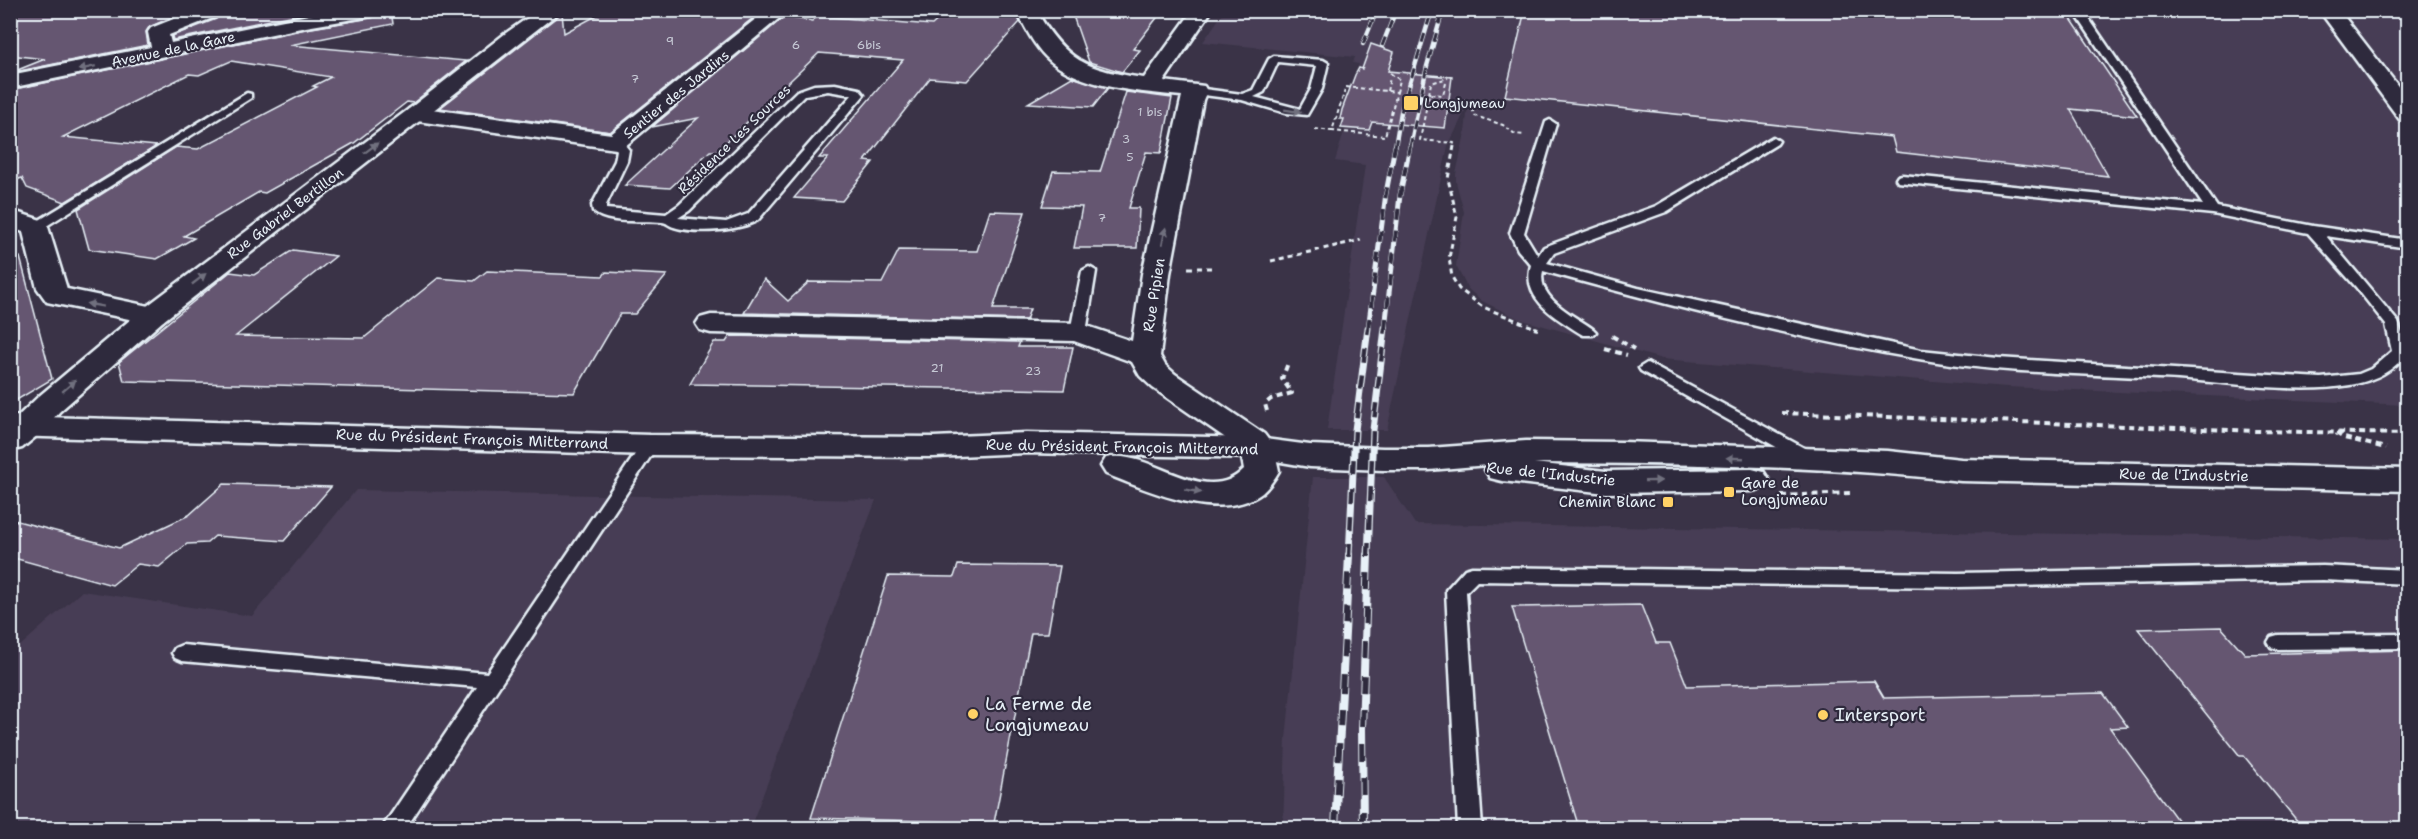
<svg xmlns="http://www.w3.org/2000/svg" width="2418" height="839" font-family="'Shantell Sans',sans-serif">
	<rect width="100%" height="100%" fill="#3a3347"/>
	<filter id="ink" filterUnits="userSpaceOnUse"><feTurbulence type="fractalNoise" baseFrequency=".0167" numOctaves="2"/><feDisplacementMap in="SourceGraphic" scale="12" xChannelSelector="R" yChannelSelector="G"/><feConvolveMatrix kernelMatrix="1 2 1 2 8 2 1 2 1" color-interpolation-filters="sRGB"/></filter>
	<g filter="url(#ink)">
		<g fill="#473e54">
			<polygon points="1225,10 2407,11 2407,405 2007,387 1662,359 1519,319 1482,301 1468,289 1456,266 1464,212 1456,182 1456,174 1465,133 1468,105 1448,146 1387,430 1327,430 1365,165 1335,161 1345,129 1341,128 1344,119 1343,111 1340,110 1345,97 1348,97 1359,64 1353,63 1355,57 1203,42"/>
			<polygon points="1313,477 1384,477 1415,524 2407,539 2407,828 1283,828 1286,739"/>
			<polygon points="356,490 645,496 876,500 750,828 11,828 10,655 82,591 252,616"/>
		</g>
		<g fill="#655671" stroke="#e8f1f8" stroke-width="1.5">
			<polygon points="10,10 181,10 182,13 149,27 146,32 148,45 10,73 45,59 10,55"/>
			<polygon points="219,10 319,10 173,40 172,36 216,19 220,14"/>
			<polygon points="382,10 391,10 393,24 290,45 466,61 413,103 407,102 354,143 265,193 259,192 184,236 194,238 157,259 89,249 78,209 176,147 198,149 317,87 313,86 331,77 231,61 199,75 189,74 63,137 157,146 65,202 27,188 22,178 10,182 10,90 306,29 371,18 379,16"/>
			<polygon points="607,10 731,10 758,14 610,132 440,108 562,13 564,33"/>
			<polygon points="949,10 1014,10 1020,22 967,81 930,78 865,161 873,162 842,201 794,198 828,158 819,158 903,60 819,53 717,151 710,151 670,188 625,185 698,118 652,127 784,17 812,21 818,16 932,25"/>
			<polygon points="1071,10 1163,10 1133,49 1140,50 1122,72 1089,62"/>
			<polygon points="1525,10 2065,10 2137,116 2070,109 2108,176 1896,152 1892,137 1505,96"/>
			<polygon points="1371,44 1394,52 1388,71 1452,77 1445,128 1372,122 1369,130 1341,128 1344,119 1340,119 1342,110 1355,75 1359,68 1362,69"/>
			<polygon points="1072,77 1108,88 1093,107 1028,103"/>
			<polygon points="1126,92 1172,98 1161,153 1146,152 1129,208 1139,208 1137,248 1074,248 1082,207 1042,206 1053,171 1100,172"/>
			<polygon points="990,211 1025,212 993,309 1030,309 1026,320 744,313 764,279 788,301 809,282 882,283 899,250 977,251"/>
			<polygon points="293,250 336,256 236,336 364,338 438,278 474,281 487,271 603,276 606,272 667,275 635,314 620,314 574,393 124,381 119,362 230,272 254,275"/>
			<polygon points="20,257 52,379 10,404 10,258"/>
			<polygon points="730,336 1020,342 1018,347 1073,347 1064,390 690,384 714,342 726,342"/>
			<polygon points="224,484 331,487 284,541 215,536 207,543 187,544 159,567 138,564 112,585 10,557 10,519 119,548 189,515"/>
			<polygon points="958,565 1060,566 1048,633 1031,633 994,823 811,818 888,576 954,577"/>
			<polygon points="1641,605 1656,643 1670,643 1687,686 1874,681 1884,698 2103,693 2128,727 2110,728 2183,828 1579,828 1512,607"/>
			<polygon points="2221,627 2245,654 2408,650 2408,828 2303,828 2244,756 2240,756 2138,629"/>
		</g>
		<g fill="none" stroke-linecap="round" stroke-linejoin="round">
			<defs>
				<g id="service">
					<path d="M2073,10H2083L2217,207L2313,226L2408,240V248L2326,236L2398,322L2408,352C2393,372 2373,381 2350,385C2300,394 2229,383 2178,379C2093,374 2003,374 1919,359C1793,338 1667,305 1543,271C1536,299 1575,316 1593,329L1596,332L1593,335H1583C1558,319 1521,300 1531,265L1518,250L1510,233L1546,122L1550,120L1556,124L1524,233L1538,256L1544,247L1656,206L1773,137L1779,141L1777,144L1666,212L1554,253L1547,263L1638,288L1921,350L1998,358L2321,378L2359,374L2371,369L2392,351L2386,325L2356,287L2308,233L2213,214L1898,182L1896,179L1898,176L1902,175L2203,205Z"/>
					<path d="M1274,56L1323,60L1328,63L1322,89L1307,115L1286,113L1242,100L1196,94L1190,91L1196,88L1242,94L1253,90L1269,59ZM1278,62L1317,66L1311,89L1300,109L1254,97L1264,92Z"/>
					<path d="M835,84L859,89L864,95L758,220C739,231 696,234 674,227C669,226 667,222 662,222C643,220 606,225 593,211L592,205L615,161L617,150L610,142L612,139H620L629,150L627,161L606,205V209L666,214L679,205L797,91L814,85ZM828,91L852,95L748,214L726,222L678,218L689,211L805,95Z"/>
					<polygon points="247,93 251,94 251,98 40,230 30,230 28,227"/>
					<polygon points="1089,267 1096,271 1086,332 1078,337 1070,332 1082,271"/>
					<polygon points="1647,363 1817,455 1820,459 1817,463 1805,463 1641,371 1639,368"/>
					<polygon points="650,440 656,441 658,445 406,828 382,828 477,687 182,661 175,658 172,653 175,648 182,645 487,673 644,441"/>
					<polygon points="2323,566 2408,570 2408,584 2323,580 1958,587 1477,581 1466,592 1482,828 1458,828 1446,590 1465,569 1472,567 1958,573"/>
					<polygon points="2408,634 2408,648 2278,649 2271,647 2268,642 2271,637 2278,635"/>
				</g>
				<g id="minor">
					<polygon points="183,10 216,10 218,13 215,17 169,35 171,43 333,10 380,10 378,14 371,16 306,27 10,88 10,75 151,47 148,32 151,28 186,14"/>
					<polygon points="767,10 789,10 624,147 616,149 417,121 409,119 405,114 409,109 417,107 611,134"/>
					<path d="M1016,10H1036C1065,61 1087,70 1144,78L1193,10H1212L1164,81L1204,86L1207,91L1203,100L1170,274L1160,356L1165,365L1175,374L1264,434C1274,446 1276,456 1279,471C1275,478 1269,487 1262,493C1220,524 1147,490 1106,474L1101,466L1106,458C1149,447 1205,510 1244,469L1240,448L1153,388L1140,376L1132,362L1074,341L711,333L700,330L696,324L700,318L711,315L1078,323L1132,341L1142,274L1182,96C1141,92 1077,88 1046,57C1033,44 1025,27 1016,10Z"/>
					<polygon points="2319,10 2339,10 2408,99 2408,122 2400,120"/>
					<polygon points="10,210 44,221 48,227 67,289 163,309 168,315 163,321 153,324 47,302 37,288 23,232 10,227"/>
				</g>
				<path id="tertiary" d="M10,416L650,435L934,437L1026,433L1258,438L1310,445L1383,448H1429L1526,441L1623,442L1888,451L1961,459L2408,469V491L1961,481C1820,465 1676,464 1534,463L1606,471L1752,469L1764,472L1769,480L1764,488L1752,491L1606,493L1502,481L1490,478L1485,470L1488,465L1429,470H1383L1310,467L1258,458L1026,453L934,457L650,455L10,436Z"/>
				<polygon id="secondary" points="539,10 562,10 163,321 60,411 39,434 22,448 10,451 10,424 38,397 143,309 409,109 506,33"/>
			</defs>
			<use href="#service" stroke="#e8f1f8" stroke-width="5"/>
			<use href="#minor" stroke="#e8f1f8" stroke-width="5"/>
			<use href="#tertiary" stroke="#e8f1f8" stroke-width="5"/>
			<use href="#secondary" stroke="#e8f1f8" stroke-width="5"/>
			<g stroke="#e8f1f8" stroke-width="2" stroke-dasharray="4 3" stroke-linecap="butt">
				<polyline points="1390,73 1400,80 1397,92"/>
				<polyline points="1446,83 1443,95 1429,94 1420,140 1454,143 1453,147"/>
				<polygon points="1346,87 1397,92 1385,136 1332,131"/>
				<polyline points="1387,91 1390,78"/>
				<polyline points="1429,94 1431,83 1448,78"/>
				<polyline points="1456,100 1469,101 1475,116 1503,125 1515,134 1524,135"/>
				<polyline points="1315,129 1332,131"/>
			</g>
			<g stroke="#e8f1f8" stroke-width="3" stroke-dasharray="5 4" stroke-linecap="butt">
				<polyline points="1454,146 1448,179 1457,217 1449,258 1452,277 1459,289 1483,307 1538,329"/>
				<polyline points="1271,261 1361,240"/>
				<polyline points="1188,268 1211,268"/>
			</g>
			<g stroke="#e8f1f8" stroke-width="4" stroke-dasharray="6 4.5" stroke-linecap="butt">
				<polyline points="1534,328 1538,329"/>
				<polyline points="1612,336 1634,349"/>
				<polyline points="1605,349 1627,355"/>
				<polyline points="1267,411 1265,404 1271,399 1292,393 1282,379 1288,363"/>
				<polyline points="1782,413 2257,431 2408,434"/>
				<polyline points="2336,433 2344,438 2386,448"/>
				<polyline points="1781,496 1852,493"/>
			</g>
			<use href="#service" fill="#2f2a3d" fill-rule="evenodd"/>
			<use href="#minor" fill="#2f2a3d" fill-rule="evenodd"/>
			<use href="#tertiary" fill="#2f2a3d" fill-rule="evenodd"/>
			<use href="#secondary" fill="#2f2a3d" fill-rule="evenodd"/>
			<defs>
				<g id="rail-far3">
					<polyline points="1363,44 1377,10"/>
					<polyline points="1382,46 1396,10"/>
					<polyline points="1395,147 1401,112 1432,10"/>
					<polyline points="1410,147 1427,66 1443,10"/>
				</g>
				<g id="rail-far2">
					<polyline points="1368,329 1386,193 1395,146"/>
					<polyline points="1385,329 1400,195 1410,146"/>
				</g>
				<g id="rail-far1">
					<polyline points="1349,557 1355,430 1368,328"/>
					<polyline points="1368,557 1373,430 1385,328"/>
				</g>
				<g id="rail">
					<polyline points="1335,828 1349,555"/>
					<polyline points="1363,828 1362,729 1368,555"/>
				</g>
			</defs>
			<use href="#rail-far3" stroke="#e8f1f8" stroke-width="4.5"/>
			<use href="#rail-far2" stroke="#e8f1f8" stroke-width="5"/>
			<use href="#rail-far1" stroke="#e8f1f8" stroke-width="7"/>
			<use href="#rail" stroke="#e8f1f8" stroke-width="8"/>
			<use href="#rail-far3" stroke="#2f2a3d" stroke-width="3" stroke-dasharray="9" stroke-linecap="butt"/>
			<use href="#rail-far2" stroke="#2f2a3d" stroke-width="4" stroke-dasharray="11" stroke-linecap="butt"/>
			<use href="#rail-far1" stroke="#2f2a3d" stroke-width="4.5" stroke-dasharray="14" stroke-linecap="butt"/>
			<use href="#rail" stroke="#2f2a3d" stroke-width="6" stroke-dasharray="17" stroke-linecap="butt"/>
		</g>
		<defs><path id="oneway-solid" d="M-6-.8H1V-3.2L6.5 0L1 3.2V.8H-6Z" transform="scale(1.5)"/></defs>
		<g fill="#70707e">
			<use href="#oneway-solid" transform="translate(87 68) rotate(168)"/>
			<use href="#oneway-solid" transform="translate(1293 111) rotate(9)"/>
			<use href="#oneway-solid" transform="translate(371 148) rotate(-37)"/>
			<use href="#oneway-solid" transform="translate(1164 236) rotate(-79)"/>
			<use href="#oneway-solid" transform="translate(199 279) rotate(-38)"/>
			<use href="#oneway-solid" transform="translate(95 305) rotate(-170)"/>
			<use href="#oneway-solid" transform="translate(69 386) rotate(-41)"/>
			<use href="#oneway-solid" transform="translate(1735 458) rotate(-178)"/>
			<use href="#oneway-solid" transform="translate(1653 481) rotate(-1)"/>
			<use href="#oneway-solid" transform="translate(1193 491) rotate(11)"/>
		</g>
	</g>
	<g fill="#ffd166" stroke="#2f2a3d" stroke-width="2">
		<rect x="1403" y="95" width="16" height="16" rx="3"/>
		<rect x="1723" y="486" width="12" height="12" rx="3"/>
		<rect x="1662" y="496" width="12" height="12" rx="3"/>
		<circle cx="973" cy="714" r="6"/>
		<circle cx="1823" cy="715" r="6"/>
	</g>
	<g text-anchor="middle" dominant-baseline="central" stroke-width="4.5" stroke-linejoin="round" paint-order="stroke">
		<g font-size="12" fill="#c7cad6">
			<text x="670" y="41">9</text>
			<text x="796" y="45">6</text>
			<text x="869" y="45">6bis</text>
			<text x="635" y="79">7</text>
			<text x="1150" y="112">1 bis</text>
			<text x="1126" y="139">3</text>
			<text x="1130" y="157">5</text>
			<text x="1102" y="218">7</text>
			<text x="937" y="368">21</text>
			<text x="1033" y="371">23</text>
		</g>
		<g font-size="14" fill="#e8f1f8" stroke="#2f2a3d">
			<text transform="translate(173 49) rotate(-12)">Avenue de la Gare</text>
			<text transform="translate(676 94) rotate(-39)">Sentier des Jardins</text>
			<text transform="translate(734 139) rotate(-44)">Résidence Les Sources</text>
			<text transform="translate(285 213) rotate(-37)">Rue Gabriel Bertillon</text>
		</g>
		<g font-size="14" fill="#e8f1f8" stroke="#2f2a3d" text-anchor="start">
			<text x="1424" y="103">Longjumeau</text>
		</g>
		<g font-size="15" fill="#e8f1f8" stroke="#2f2a3d">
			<text transform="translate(1154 295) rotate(-81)">Rue Pipien</text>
			<text transform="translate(472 439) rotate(2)">Rue du Président François Mitterrand</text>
			<text transform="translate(1122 447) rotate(1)">Rue du Président François Mitterrand</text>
			<text transform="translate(1551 474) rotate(6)">Rue de l'Industrie</text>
			<text transform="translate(2184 475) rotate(1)">Rue de l'Industrie</text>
		</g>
		<g font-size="15" fill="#e8f1f8" stroke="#2f2a3d" text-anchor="start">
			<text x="1741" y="483">Gare de<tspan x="1741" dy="17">Longjumeau</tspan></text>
			<text x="1656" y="502" text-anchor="end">Chemin Blanc</text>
		</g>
		<g font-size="18" fill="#e8f1f8" stroke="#2f2a3d" text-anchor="start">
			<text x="985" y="704">La Ferme de<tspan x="985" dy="21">Longjumeau</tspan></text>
			<text x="1835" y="715">Intersport</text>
		</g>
	</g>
	<rect width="2418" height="839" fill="none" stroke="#2f2a3d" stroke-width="36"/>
	<rect x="18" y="18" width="2382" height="803" fill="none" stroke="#e8f1f8" stroke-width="2" filter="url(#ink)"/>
</svg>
